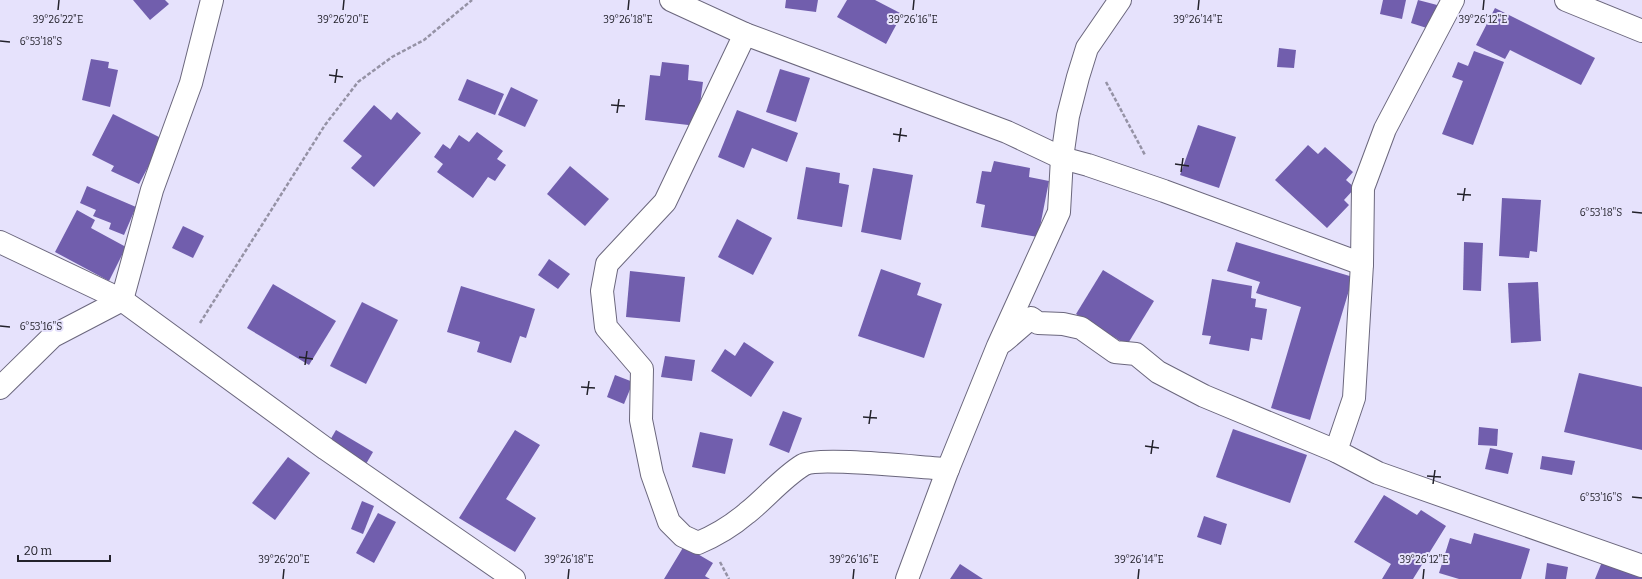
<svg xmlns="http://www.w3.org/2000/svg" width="1642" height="579" font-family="Bitter,serif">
	<rect width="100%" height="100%" fill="#e6e2fc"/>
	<g fill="#715ead">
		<polygon points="133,0 165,0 169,4 150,20"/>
		<polygon points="786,0 818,0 816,12 785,8"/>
		<polygon points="847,0 875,0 902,14 886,44 837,17"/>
		<polygon points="1383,0 1406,0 1402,19 1380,14"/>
		<polygon points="1418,0 1441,6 1433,30 1411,23"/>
		<polygon points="1495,8 1595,58 1581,85 1510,50 1505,59 1476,45"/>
		<polygon points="1279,48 1296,50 1294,68 1277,67"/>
		<polygon points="1474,51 1504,62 1473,145 1442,134 1463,81 1452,77 1458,62 1468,66"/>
		<polygon points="91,59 109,62 108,68 118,70 110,107 82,100"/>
		<polygon points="662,62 689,65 688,80 703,82 697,126 645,120 650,75 660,76"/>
		<polygon points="780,69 810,78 796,122 766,112"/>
		<polygon points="467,79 504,94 495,115 458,100"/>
		<polygon points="511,87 538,100 525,127 498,115"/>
		<polygon points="374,105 391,120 397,112 421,133 374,187 351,168 362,156 343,141"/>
		<polygon points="737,110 798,133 787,162 752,148 744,168 718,157"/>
		<polygon points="113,114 163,139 139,184 111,171 114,166 92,155"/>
		<polygon points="1198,125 1236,137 1219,188 1180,175"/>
		<polygon points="477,132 503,151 497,159 506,165 495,181 488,177 473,198 437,172 443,164 434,157 443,144 450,149 459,135 469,142"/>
		<polygon points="1308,145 1318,154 1325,147 1353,172 1346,180 1355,188 1344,200 1349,205 1327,228 1275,180"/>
		<polygon points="994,161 1030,168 1029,177 1049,181 1038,237 981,227 985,205 976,203 982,171 991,172"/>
		<polygon points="570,166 609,199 585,226 547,194"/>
		<polygon points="806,167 840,173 839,183 849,185 842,227 797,219"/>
		<polygon points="873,168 913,175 901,240 861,232"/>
		<polygon points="87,186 136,207 124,235 109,229 111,223 93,216 96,210 80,203"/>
		<polygon points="1502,198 1541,200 1537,252 1530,251 1529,258 1499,256"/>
		<polygon points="77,210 95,220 91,228 126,247 109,281 55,252"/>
		<polygon points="737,219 772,238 753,275 718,257"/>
		<polygon points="183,226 204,236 193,258 172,248"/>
		<polygon points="1236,242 1353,277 1310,420 1271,408 1301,307 1256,293 1260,282 1227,271"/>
		<polygon points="1464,242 1483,243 1481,291 1463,290"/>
		<polygon points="549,259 570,274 558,289 538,275"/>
		<polygon points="881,269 921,283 917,295 942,304 924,358 858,336"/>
		<polygon points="1103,270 1154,301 1127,345 1076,314"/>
		<polygon points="630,271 685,277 680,322 626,317"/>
		<polygon points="1212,279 1252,286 1251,298 1256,299 1255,307 1267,309 1262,340 1251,338 1249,351 1209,344 1211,336 1202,335"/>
		<polygon points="1538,282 1541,341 1511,343 1508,283"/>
		<polygon points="273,284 336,321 309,365 247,328"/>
		<polygon points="461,286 535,309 526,338 520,336 511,363 477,352 480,342 447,332"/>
		<polygon points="362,302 398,320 366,384 330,366"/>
		<polygon points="744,342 774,362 751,397 711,371 725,349 735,356"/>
		<polygon points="665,356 695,360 692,381 661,377"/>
		<polygon points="1579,373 1642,387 1642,450 1564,432"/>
		<polygon points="615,375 633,382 624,404 607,397"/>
		<polygon points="783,411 802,418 789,453 769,445"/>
		<polygon points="1479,427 1498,429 1497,446 1478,445"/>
		<polygon points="1233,429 1307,455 1290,503 1216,477"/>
		<polygon points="336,430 373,452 366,464 329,442"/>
		<polygon points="515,430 540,445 506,499 536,518 515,552 459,518"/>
		<polygon points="700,432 733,439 725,474 692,467"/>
		<polygon points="1490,448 1513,453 1508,474 1485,469"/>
		<polygon points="1542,456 1575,461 1572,475 1540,469"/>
		<polygon points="288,457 310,473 275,520 252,503"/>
		<polygon points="1384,495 1417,515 1421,510 1446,526 1413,579 1382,579 1391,564 1354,542"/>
		<polygon points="362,501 374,506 363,534 351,529"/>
		<polygon points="378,513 396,522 374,563 356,553"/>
		<polygon points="1204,516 1227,524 1221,545 1197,537"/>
		<polygon points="1474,533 1530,549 1521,579 1459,579 1439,573 1450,538 1471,544"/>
		<polygon points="684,546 713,563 705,576 710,579 664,579"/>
		<polygon points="1604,557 1642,573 1642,579 1595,579"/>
		<polygon points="1547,563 1568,567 1566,579 1545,579"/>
		<polygon points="960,564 983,579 950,579"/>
	</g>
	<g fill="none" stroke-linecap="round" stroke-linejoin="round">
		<defs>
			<g id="minor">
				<polyline points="671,0 745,34 1007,132 1062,158 1088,165 1164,191 1362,264"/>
				<polyline points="1453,0 1385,129 1363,188 1362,264 1354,398 1336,451 1378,473 1642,566"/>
				<polyline points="1566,0 1642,31"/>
				<path d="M745,34L665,202L607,264L602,291L606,327L642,369L641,420L652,474L669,522L683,536L698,543C715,536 733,525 747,513C766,498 782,478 803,465C817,456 924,468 948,469"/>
				<polyline points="0,242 122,300 326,449 514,579"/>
				<polyline points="1003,342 1031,318 1038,323 1063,324 1081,328 1115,352 1136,354 1158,372 1204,396 1336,451"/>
				<polyline points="0,388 53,336 122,300 152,190 191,83 212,0"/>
				<polyline points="907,579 948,469 998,346 1059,212 1062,158 1068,116 1078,77 1087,48 1120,0"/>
			</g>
		</defs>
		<use href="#minor" stroke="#6b677d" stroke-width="24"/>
		<g stroke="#9592a5" stroke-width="2.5" stroke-dasharray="4 2" stroke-linecap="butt">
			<polyline points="1106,82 1145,155"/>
			<polyline points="200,323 325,125 358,82 392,57 424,40 472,0"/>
			<polyline points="720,562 729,579"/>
		</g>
		<use href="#minor" stroke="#fff" stroke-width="22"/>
	</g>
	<path fill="none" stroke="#23222b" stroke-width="1.5" d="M58,10L59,0M343,10L344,0M628,10L629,0M913,10L914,0M1198,10L1199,0M1483,10L1484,0M0,41L10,42M329,75L343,77M335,83L337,69M611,105L625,106M617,113L619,99M893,134L907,136M899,142L901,128M1175,164L1189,166M1181,172L1183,158M1457,194L1471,195M1463,201L1465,188M1632,212L1642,213M0,326L10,327M299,357L313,359M305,365L307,351M581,387L595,388M587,395L589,381M863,417L877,418M869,424L871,410M1145,446L1159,448M1151,454L1153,440M1427,476L1441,477M1433,484L1435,470M1632,497L1642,498M283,579L284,569M568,579L569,569M853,579L854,569M1138,579L1139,569M1423,579L1424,569"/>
	<g font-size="10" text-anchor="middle" fill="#23222b" stroke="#e6e2fc" stroke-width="4" stroke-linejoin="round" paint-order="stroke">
		<text x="58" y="23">39°26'22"E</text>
		<text x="343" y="23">39°26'20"E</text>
		<text x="628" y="23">39°26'18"E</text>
		<text x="913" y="23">39°26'16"E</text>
		<text x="1198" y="23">39°26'14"E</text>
		<text x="1483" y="23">39°26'12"E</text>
		<text x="41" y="45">6°53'18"S</text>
		<text x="1601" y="216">6°53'18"S</text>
		<text x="41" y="330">6°53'16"S</text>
		<text x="1601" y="501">6°53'16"S</text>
		<text x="284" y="563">39°26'20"E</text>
		<text x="569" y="563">39°26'18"E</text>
		<text x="854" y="563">39°26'16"E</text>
		<text x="1139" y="563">39°26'14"E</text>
		<text x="1424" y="563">39°26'12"E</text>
	</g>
	<path d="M18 555v6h92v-6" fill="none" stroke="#23222b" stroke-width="2"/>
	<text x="24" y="555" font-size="12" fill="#23222b" stroke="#e6e2fc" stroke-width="3" paint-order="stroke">20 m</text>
</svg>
